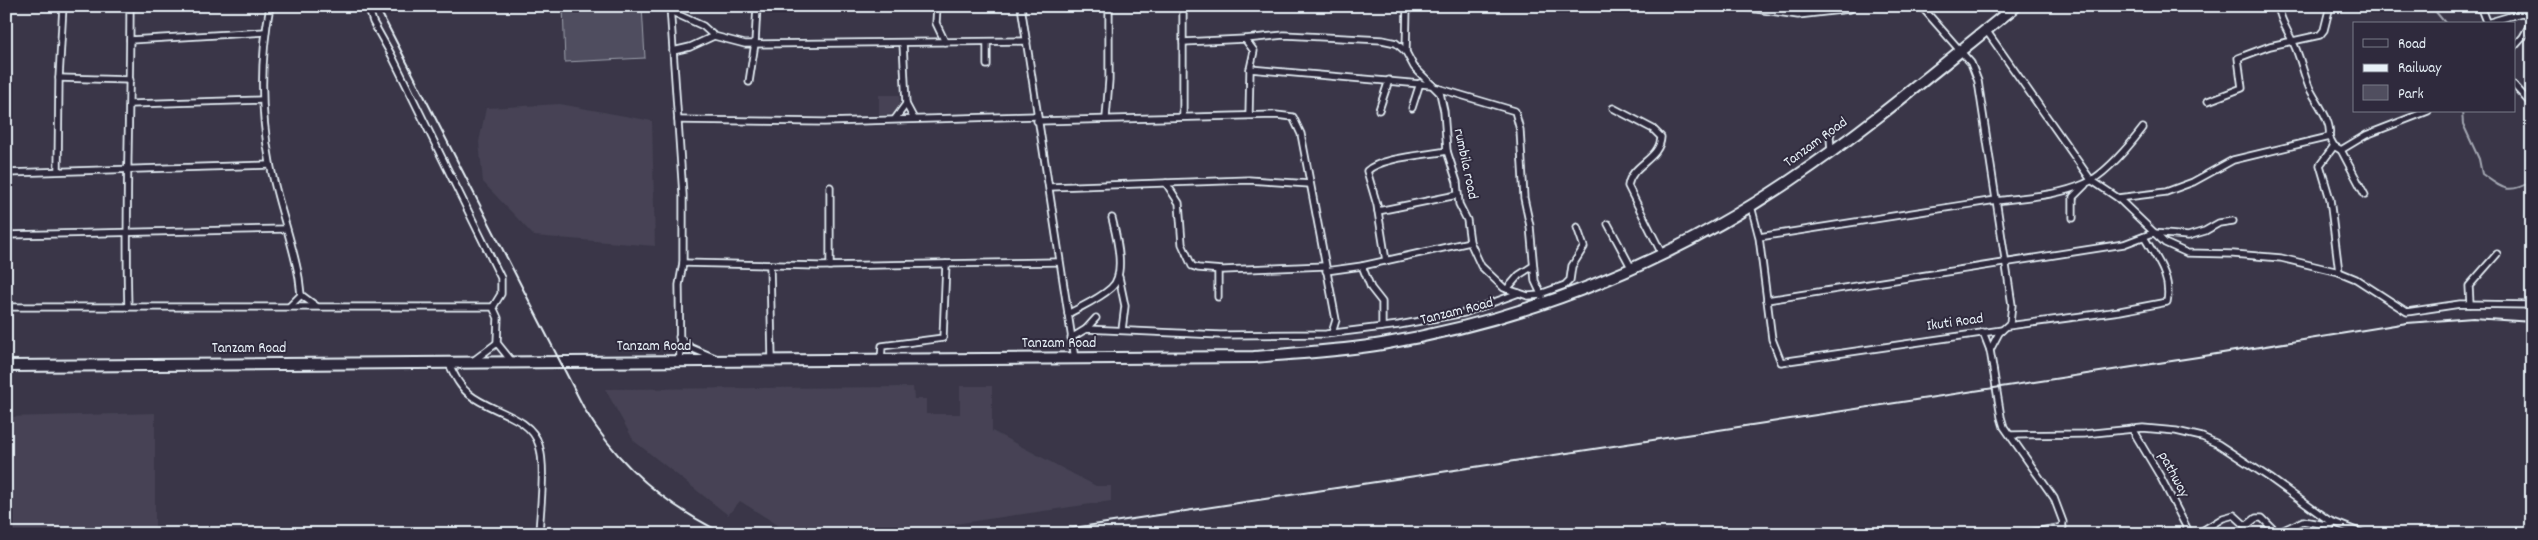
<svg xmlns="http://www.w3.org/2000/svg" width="2538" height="540" font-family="Dekko,sans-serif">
	<rect width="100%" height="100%" fill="#3a3648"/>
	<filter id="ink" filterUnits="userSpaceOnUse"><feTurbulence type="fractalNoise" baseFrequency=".02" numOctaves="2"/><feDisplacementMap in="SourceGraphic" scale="10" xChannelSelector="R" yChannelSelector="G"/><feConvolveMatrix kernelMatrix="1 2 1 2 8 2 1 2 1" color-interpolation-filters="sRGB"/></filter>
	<g filter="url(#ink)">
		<g fill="#464354">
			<polygon points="879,95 900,95 899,114 879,115"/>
			<polygon points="560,104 652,121 655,246 534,236 483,182 479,142 486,108"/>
			<polygon points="960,386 992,386 992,431 1096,486 1111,486 1111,501 887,534 792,534 740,501 728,515 634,441 605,389 913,387 914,399 926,399 926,414 960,414"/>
			<polygon points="155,413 155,534 6,534 6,417"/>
		</g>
		<polygon fill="#504e5f" stroke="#9ca0ac" points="563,6 642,6 645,58 565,62"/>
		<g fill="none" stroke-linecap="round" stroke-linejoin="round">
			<g stroke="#a2a6b1" stroke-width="2">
				<polyline points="2431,6 2446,24"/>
				<path d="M2462,111L2463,124L2479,159L2482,174C2503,189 2508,195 2532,181"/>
			</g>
			<defs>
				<g id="street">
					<path d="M270,6C260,59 260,110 270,163C277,202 292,239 299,278L301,295L290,306"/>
					<polyline points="368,6 373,22 392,56 501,278 501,294 493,307"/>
					<polyline points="670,6 683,195 683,263 679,285 680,363"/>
					<polyline points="937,6 936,23 945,42"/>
					<polyline points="1021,6 1075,359"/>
					<polyline points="1183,6 1183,116"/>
					<polyline points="1735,6 1798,15 1850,9"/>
					<polyline points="1921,6 1971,63 1978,81 2012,305 2010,323 1999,333 1990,350 2001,417 2004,427 2054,498 2063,522 2061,534"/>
					<polyline points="2480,6 2487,24"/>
					<polyline points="670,11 703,26 714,36"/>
					<polyline points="2487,23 2521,13 2532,15"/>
					<polyline points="1986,30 2091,180 2118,198 2165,243 2187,253 2233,254 2281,258 2339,272 2356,279 2407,312 2460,304 2532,305"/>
					<polyline points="1245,39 1284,35 1382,40 1396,43 1406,52 1414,67 1440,93 1444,111 1447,151 1457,182 1459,204 1467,220 1470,242 1481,266 1504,288 1528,296 1541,295"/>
					<polyline points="130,40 265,32"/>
					<polyline points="1183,42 1245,39 1254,51 1250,69 1249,115"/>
					<polyline points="903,43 906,104 914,119"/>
					<polyline points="2514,47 2523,37 2532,21"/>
					<polyline points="673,51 690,47 714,36 745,44 1027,41"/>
					<polyline points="1406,52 1407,6"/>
					<polyline points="987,65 987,42"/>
					<polyline points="1250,69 1432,85"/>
					<polyline points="59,78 130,80"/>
					<polyline points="749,82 755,43 757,6"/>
					<polyline points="2514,85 2532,105"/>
					<polyline points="1437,88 1515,111 1520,130 1524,198 1530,226 1535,281 1542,296"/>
					<polyline points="2208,101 2242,88 2238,58 2270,46 2320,35 2324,30 2330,6"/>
					<polyline points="131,104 262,100"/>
					<polyline points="1412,108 1420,83"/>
					<path d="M1613,108L1653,129L1661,137C1660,160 1631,164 1628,186L1662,254"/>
					<polyline points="1379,110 1389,80"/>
					<polyline points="1106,118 1109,80 1109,6"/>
					<polyline points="895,119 906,104"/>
					<polyline points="678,120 824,122 1037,116"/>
					<polyline points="1037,121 1276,115 1293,117 1301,134 1336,320 1332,333"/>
					<polyline points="2329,137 2334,146 2341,150 2366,135 2428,111"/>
					<polyline points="2334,146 2320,165 2330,199 2339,272"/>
					<polyline points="2341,150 2365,195"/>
					<polyline points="1831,153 1830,136 1832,130"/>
					<polyline points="58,170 59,78 63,6"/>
					<polyline points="6,173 270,165"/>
					<polyline points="1166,183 1179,203 1182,244 1192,266 1198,268 1223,270 1325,266"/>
					<polyline points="1050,187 1249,180 1310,184"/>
					<path d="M2118,198L2166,192L2193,182L2233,160L2329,137C2333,121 2315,101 2309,87C2304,75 2301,61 2296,49C2290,34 2281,23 2278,6"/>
					<path d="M1996,201C2024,197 2057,196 2084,184C2104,176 2130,145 2143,128"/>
					<polyline points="1751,206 1759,237 1772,339 1781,362 2002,330"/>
					<polyline points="1378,211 1457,195"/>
					<polyline points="2073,218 2073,197 2085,185"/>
					<polyline points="1608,224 1632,269"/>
					<polyline points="6,235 286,229"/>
					<polyline points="1759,237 1996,200"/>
					<path d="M1386,261L1377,205L1367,171C1381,157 1427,155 1447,151"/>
					<polyline points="683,263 819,266 1059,262"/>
					<polyline points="770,265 772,360"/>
					<polyline points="830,266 830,187"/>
					<polyline points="1362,266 1371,288 1382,302 1382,327"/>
					<polyline points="1218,270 1218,297"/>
					<polyline points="1326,271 1362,266 1470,242"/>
					<polyline points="1119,277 1125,306 1122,330"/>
					<polyline points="1507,289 1519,275 1533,266"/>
					<polyline points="1540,294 1565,285 1570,280 1572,266 1584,247 1577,227"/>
					<polyline points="301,295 316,306"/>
					<polyline points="1767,300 2124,244 2153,233 2188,236 2205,231 2219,223 2233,221"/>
					<polyline points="2470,304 2469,286 2497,254"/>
					<polyline points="6,307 493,307 498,318 497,343 513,363"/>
					<path d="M128,307C125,207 130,106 130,6"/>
					<path d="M1068,314C1082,306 1099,299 1111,288C1127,275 1116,235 1112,218"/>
					<path d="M2008,326L2120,311L2167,302C2172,276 2156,258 2144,237"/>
					<polyline points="1086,329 1096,318"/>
					<polyline points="1983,332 1990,350"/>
					<polyline points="679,337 691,348 715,358"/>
					<polyline points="1071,338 1086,329 1220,335 1326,334 1399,325 1464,313 1519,293"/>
					<polyline points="881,360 882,346 943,338 946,264"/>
					<polyline points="473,361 497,343"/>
					<path d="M448,362C454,374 459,386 469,394C490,412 531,416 539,445C546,467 540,510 539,534"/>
					<polyline points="2132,429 2160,476 2190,534"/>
					<polyline points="2011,435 2084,434 2143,428 2176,431 2202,437 2218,444 2270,478 2328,520 2364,534"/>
					<polyline points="2024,534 2063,527"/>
					<polyline points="2197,534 2223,518 2234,515 2246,526 2256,518 2262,518 2277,533 2303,521 2331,526"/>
				</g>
				<polyline id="secondary" points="1783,6 1819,6"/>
				<path id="highway" d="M6,366L1254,357C1296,353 1340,351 1382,344C1529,319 1668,263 1791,180C1870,127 1942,65 2016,6"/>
			</defs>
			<use href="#street" stroke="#e8f1f8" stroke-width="9"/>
			<use href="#secondary" stroke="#e8f1f8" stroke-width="11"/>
			<use href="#highway" stroke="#e8f1f8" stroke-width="14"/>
			<use href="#street" stroke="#2f2a3d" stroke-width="5.5"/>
			<use href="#secondary" stroke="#2f2a3d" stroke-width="8"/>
			<use href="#highway" stroke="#2f2a3d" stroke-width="10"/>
			<g stroke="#e8f1f8" stroke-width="2">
				<path d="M378,6L585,410C619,466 666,506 725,534"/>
				<polyline points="1034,534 2198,357 2407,323 2473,318 2532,322"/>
			</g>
		</g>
	</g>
	<g text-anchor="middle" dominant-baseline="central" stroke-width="4" stroke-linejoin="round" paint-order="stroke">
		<g font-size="15" fill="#e8f1f8" stroke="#2f2a3d">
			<text transform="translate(1816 143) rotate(-36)">Tanzam Road</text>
			<text transform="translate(1465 164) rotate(78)">rumbila road</text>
			<text transform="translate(1457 312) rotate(-14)">Tanzam Road</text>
			<text transform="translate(1955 323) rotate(-8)">Ikuti Road</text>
			<text x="1059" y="344">Tanzam Road</text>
			<text x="654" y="347">Tanzam Road</text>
			<text x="249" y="349">Tanzam Road</text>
			<text transform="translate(2173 475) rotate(62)">pathway</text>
		</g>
	</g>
	<rect width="2538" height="540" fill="none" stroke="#2f2a3d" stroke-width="25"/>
	<rect x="12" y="12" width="2513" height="515" fill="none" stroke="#e8f1f8" stroke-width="2" filter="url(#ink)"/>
	<rect x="2353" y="22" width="162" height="90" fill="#2f2a3d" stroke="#797a88"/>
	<rect x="2363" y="39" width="25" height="8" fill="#2f2a3d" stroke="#797a88"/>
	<text x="2398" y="48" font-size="15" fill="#e8f1f8">Road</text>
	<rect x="2363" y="64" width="25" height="8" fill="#e8f1f8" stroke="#797a88"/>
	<text x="2398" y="72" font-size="15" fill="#e8f1f8">Railway</text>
	<rect x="2363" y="85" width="25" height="15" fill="#504e5f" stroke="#797a88"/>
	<text x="2398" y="98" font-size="15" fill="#e8f1f8">Park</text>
</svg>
